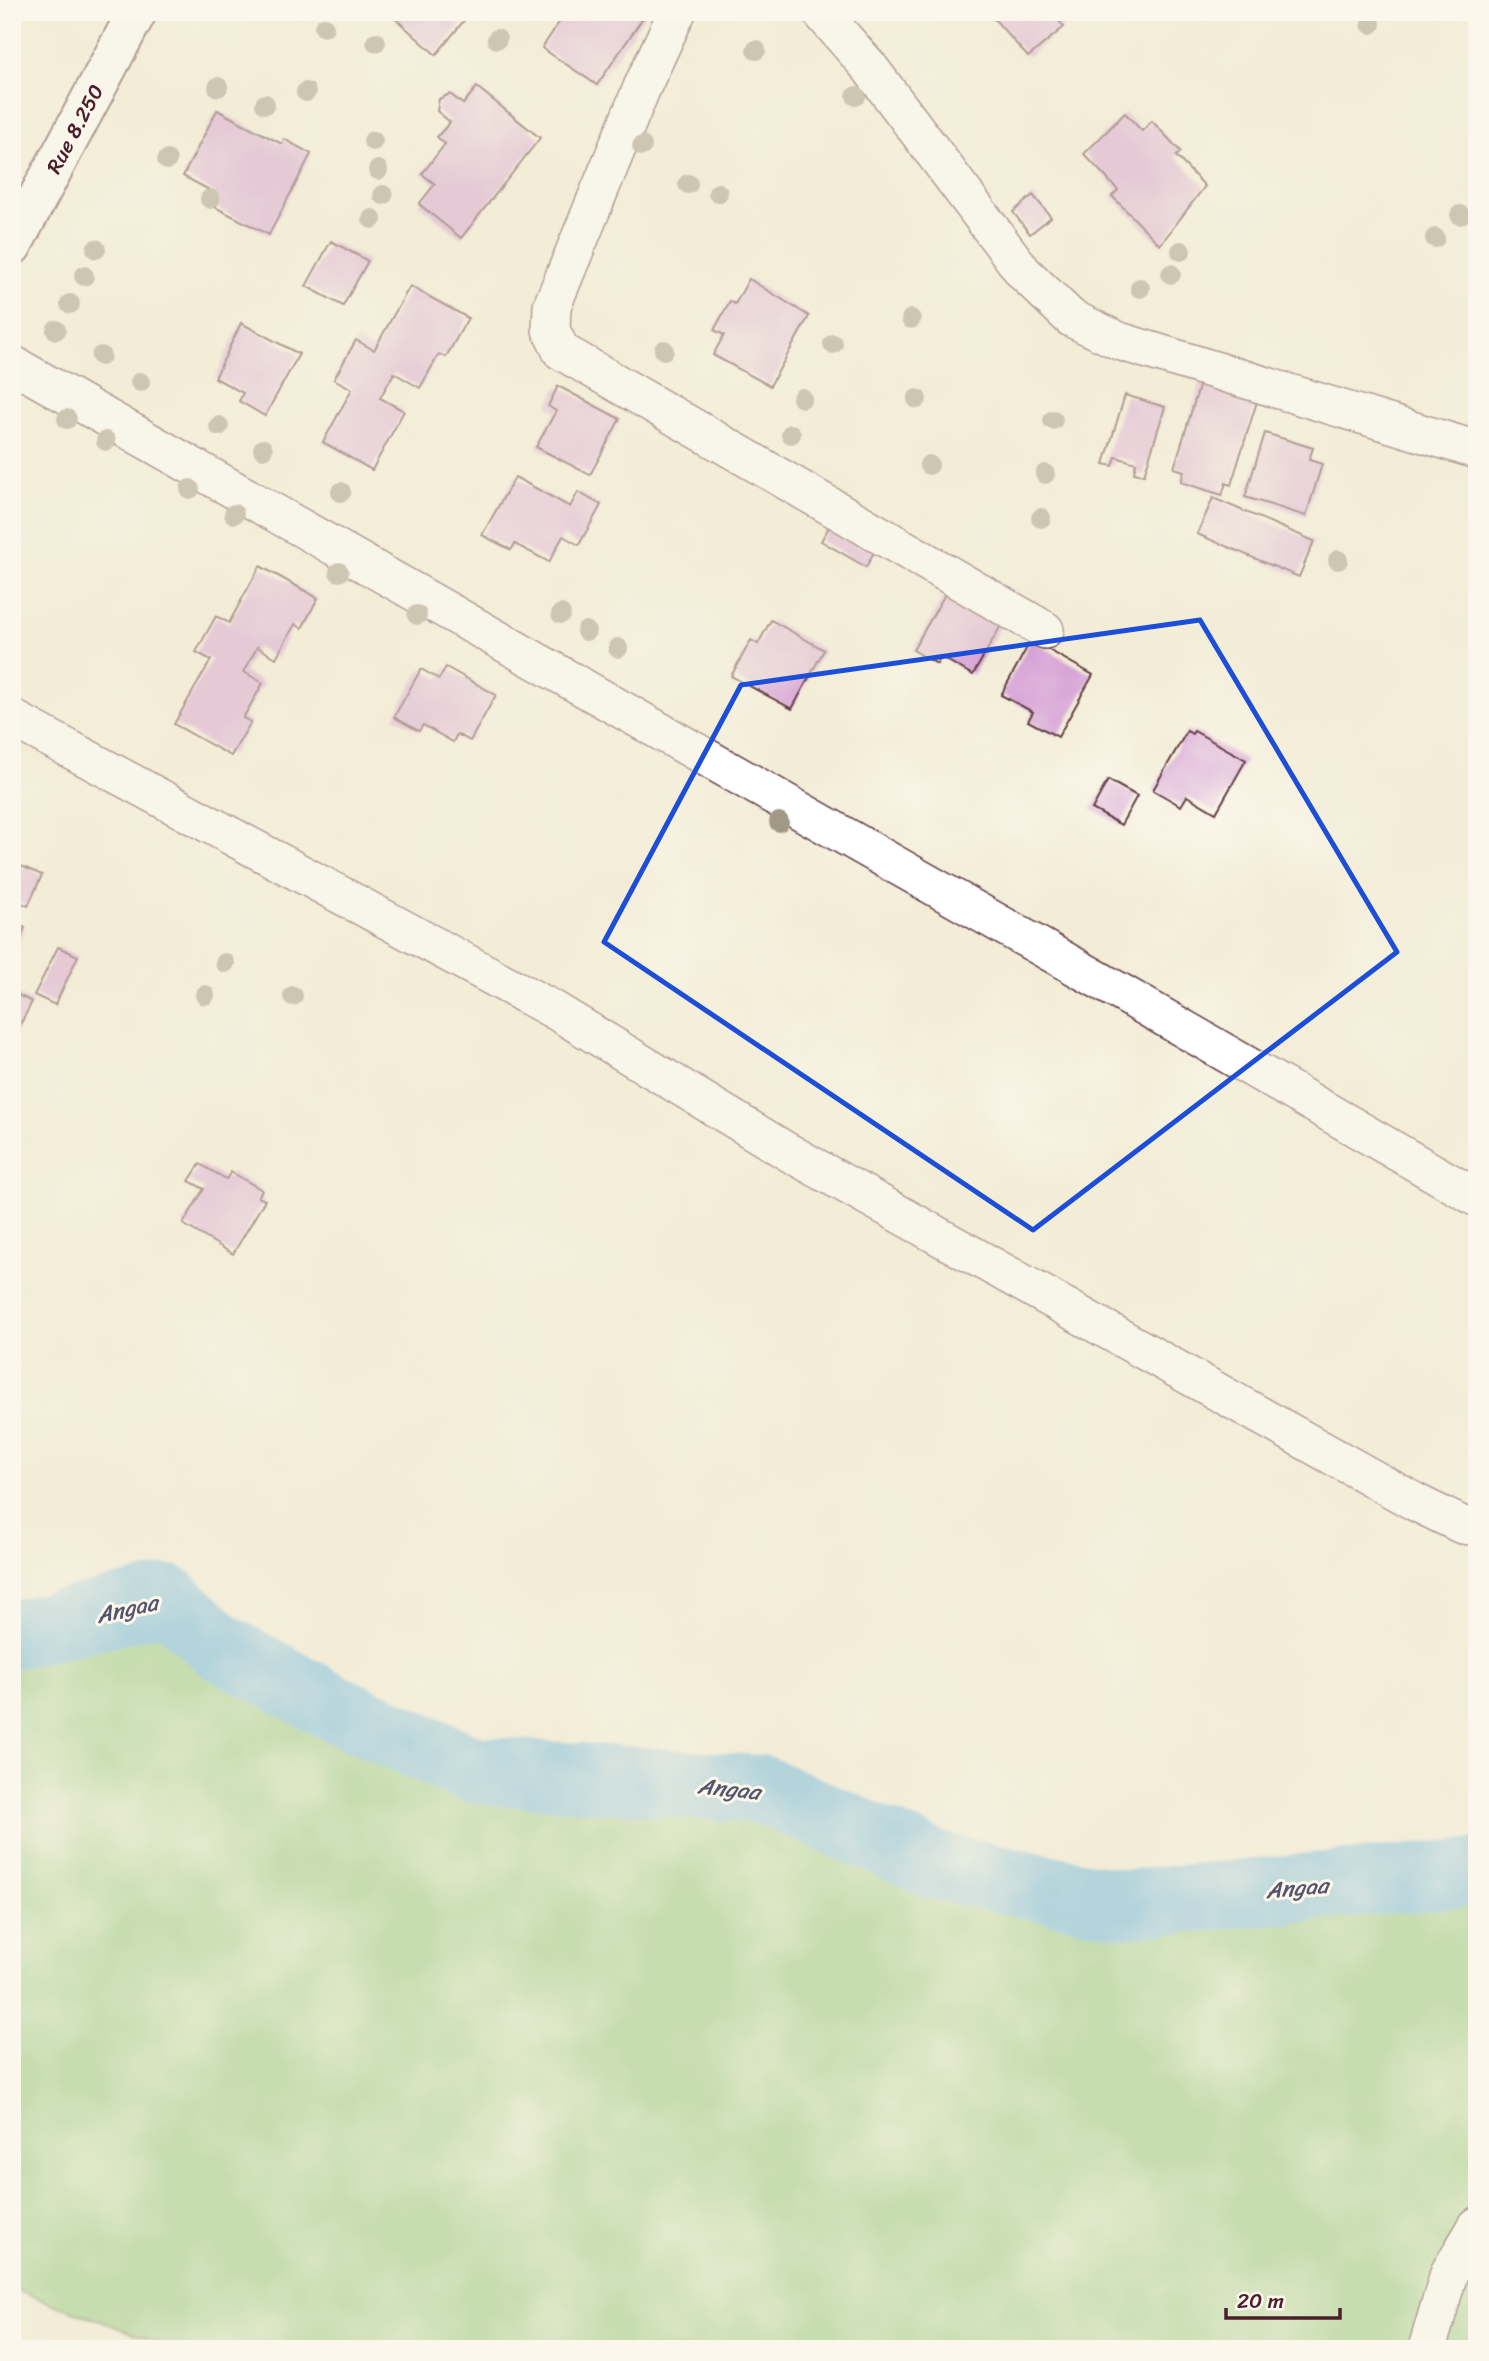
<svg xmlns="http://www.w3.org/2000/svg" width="1489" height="2361" font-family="Sriracha,sans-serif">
	<rect width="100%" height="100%" fill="#fbf7ec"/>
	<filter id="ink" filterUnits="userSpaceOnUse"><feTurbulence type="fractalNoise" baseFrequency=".0143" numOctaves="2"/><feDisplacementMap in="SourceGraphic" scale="14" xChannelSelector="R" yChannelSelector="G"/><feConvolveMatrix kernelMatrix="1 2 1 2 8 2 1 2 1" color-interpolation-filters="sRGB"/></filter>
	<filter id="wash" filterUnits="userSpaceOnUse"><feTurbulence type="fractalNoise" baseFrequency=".00686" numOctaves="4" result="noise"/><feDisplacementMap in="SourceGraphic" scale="28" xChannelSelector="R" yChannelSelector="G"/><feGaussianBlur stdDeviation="1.57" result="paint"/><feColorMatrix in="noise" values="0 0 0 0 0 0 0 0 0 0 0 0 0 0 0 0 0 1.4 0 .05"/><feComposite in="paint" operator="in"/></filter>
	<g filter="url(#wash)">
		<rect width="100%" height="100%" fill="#f3edd7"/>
		<polygon fill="#8ec97e" stroke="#6c7454" stroke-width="2" points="168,1599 221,1647 337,1709 474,1770 761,1789 938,1866 1124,1904 1477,1872 1477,2349 177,2349 12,2289 12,1635"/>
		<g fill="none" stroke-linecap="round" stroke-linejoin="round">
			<polyline stroke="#68b5e2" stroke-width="68" points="12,1635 168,1599 221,1647 337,1709 474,1770 761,1789 938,1866 1124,1904 1477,1872"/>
		</g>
		<g id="blocks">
			<g fill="#d6a1d6">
				<polygon points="388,12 471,12 436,55"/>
				<polygon points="566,12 647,12 597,85 542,48"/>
				<polygon points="988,12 1056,12 1053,14 1064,27 1028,57"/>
				<polygon points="477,87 540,138 461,238 419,204 435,184 422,174 445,144 437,137 450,122 437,111 439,99 450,94 463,104"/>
				<polygon points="217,110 282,144 284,139 311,154 269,235 209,204 215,193 183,176"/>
				<polygon points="1125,113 1142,131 1152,121 1181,152 1176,156 1205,186 1160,245 1112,196 1118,190 1084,154"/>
				<polygon points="1033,195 1051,217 1030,234 1013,212"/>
				<polygon points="331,241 368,261 343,306 306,286"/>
				<polygon points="749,279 809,316 770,386 713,355 724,335 714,330 730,301 735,304"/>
				<polygon points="410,286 468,318 446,357 439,354 420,388 394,373 380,398 404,411 372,470 323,442 352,389 334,379 356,340 374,350"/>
				<polygon points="241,323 299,354 265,416 239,401 243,393 215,378"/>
				<polygon points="1202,377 1259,395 1231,485 1226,483 1222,495 1181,482 1184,471 1174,468"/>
				<polygon points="558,386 620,419 590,475 536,447 556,411 548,406"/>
				<polygon points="1125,395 1165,407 1144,475 1134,473 1136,463 1116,457 1113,466 1104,464"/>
				<polygon points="1265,433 1313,448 1309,460 1322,464 1306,516 1245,497"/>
				<polygon points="515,477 570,507 578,492 601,505 579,545 563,536 549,562 515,544 511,550 482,535"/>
				<polygon points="1213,498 1314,541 1299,577 1197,534"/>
				<polygon points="834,518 879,543 866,567 821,541"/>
				<polygon points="260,566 318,598 302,628 295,624 276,658 257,647 244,672 263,683 243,718 251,722 231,756 174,724 211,660 196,652 216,616 229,623"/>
				<polygon points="948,589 1004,620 973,675 941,657 937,664 913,650"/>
				<polygon points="771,620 824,650 792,709 731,676 751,640 758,644"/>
				<polygon points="1031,640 1093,675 1058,737 1028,721 1033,712 1001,695"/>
				<polygon points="446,667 496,695 470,741 457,734 453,742 423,725 419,731 394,717 421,669 439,679"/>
				<polygon points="1187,731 1192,734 1194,731 1246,760 1216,813 1187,796 1181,806 1153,790"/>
				<polygon points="1108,780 1137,796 1121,825 1092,809"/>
				<polygon points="12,862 42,875 28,906 12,899"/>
				<polygon points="12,921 25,928 12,955"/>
				<polygon points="58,947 78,956 55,1005 34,995"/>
				<polygon points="12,992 32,1002 12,1040"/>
				<polygon points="200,1164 226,1179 231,1172 262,1190 258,1197 265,1200 233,1254 183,1224 204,1189 189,1181"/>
			</g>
		</g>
	</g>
	<g filter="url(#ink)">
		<use href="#blocks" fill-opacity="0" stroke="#633e45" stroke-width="2"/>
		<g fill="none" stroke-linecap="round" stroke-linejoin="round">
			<defs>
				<g id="street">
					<polyline points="677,12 643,85 552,306 551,330 561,351 1045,630"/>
					<polyline points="821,12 870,68 1024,273 1071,318 1119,341 1477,450"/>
					<polyline points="12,364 1120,992 1477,1198"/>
					<polyline points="12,718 554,1010 788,1152 1415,1502 1462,1525 1477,1527"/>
					<polyline points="1427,2349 1449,2273 1477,2226"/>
				</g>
				<polyline id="highway" points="12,246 137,12"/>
			</defs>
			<use href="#street" stroke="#633e45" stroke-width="40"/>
			<use href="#highway" stroke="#633e45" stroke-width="42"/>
			<use href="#street" stroke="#fff" stroke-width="37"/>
			<use href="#highway" stroke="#fff" stroke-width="38"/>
		</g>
		<g fill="#a19886">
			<circle cx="1371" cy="24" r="10"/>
			<circle cx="324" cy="27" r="10"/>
			<circle cx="497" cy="39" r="10"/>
			<circle cx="376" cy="42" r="10"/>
			<circle cx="756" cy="50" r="10"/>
			<circle cx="218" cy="87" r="10"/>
			<circle cx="306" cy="92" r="10"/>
			<circle cx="856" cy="96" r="10"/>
			<circle cx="265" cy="104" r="10"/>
			<circle cx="373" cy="141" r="10"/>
			<circle cx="642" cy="146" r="10"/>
			<circle cx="167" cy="160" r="10"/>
			<circle cx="378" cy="170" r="10"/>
			<circle cx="688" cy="184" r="10"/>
			<circle cx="718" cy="193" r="10"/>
			<circle cx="383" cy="195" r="10"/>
			<circle cx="210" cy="199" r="10"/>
			<circle cx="1460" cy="215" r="10"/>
			<circle cx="372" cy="219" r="10"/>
			<circle cx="1435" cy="238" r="10"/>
			<circle cx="96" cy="249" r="10"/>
			<circle cx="1181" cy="251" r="10"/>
			<circle cx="1171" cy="274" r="10"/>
			<circle cx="84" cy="276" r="10"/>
			<circle cx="1140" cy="288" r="10"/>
			<circle cx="70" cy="304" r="10"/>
			<circle cx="911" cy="319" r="10"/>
			<circle cx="56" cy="330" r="10"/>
			<circle cx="833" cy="344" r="10"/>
			<circle cx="664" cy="350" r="10"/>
			<circle cx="101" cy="356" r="10"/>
			<circle cx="140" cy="382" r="10"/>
			<circle cx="802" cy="398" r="10"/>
			<circle cx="917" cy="399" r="10"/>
			<circle cx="67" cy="419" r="10"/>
			<circle cx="1053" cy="420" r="10"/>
			<circle cx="219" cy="426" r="10"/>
			<circle cx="791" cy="434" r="10"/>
			<circle cx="106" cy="441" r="10"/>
			<circle cx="263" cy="449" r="10"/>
			<circle cx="929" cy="465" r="10"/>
			<circle cx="1045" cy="474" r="10"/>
			<circle cx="190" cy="489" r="10"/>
			<circle cx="341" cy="492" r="10"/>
			<circle cx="234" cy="514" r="10"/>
			<circle cx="1041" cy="518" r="10"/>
			<circle cx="1338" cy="560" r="10"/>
			<circle cx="339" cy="572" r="10"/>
			<circle cx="561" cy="614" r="10"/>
			<circle cx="417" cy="615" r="10"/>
			<circle cx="586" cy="631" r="10"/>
			<circle cx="618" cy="648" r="10"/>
			<circle cx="779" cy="822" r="10"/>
			<circle cx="225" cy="963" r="10"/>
			<circle cx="205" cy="995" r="10"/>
			<circle cx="293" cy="996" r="10"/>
		</g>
	</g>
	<path d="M0 0H1489V2361H0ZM1200,620L1397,952L1033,1230L604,942L741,685Z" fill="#f3edd7" fill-opacity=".55" fill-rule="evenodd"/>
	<path fill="none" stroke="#1d4ed8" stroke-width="5" stroke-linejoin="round" d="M1200,620L1397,952L1033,1230L604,942L741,685Z"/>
	<g text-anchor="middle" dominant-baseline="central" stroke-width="6" stroke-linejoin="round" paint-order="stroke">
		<g font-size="21" fill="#4a1f2b" stroke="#fbf7ec">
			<text transform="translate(75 129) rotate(-62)">Rue 8.250</text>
		</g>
		<g font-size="23" font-style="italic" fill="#54546b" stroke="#fbf7ec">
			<text transform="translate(127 1609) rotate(-13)">Angaa</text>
			<text transform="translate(729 1789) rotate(6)">Angaa</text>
			<text transform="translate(1297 1888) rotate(-5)">Angaa</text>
		</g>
	</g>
	<rect width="1489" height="2361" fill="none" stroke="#fbf7ec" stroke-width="42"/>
	<path d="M1226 2308v10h114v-10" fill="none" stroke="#4a1f2b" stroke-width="3.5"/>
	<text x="1237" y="2308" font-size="21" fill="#4a1f2b" stroke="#fbf7ec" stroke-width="5" paint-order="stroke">20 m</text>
</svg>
